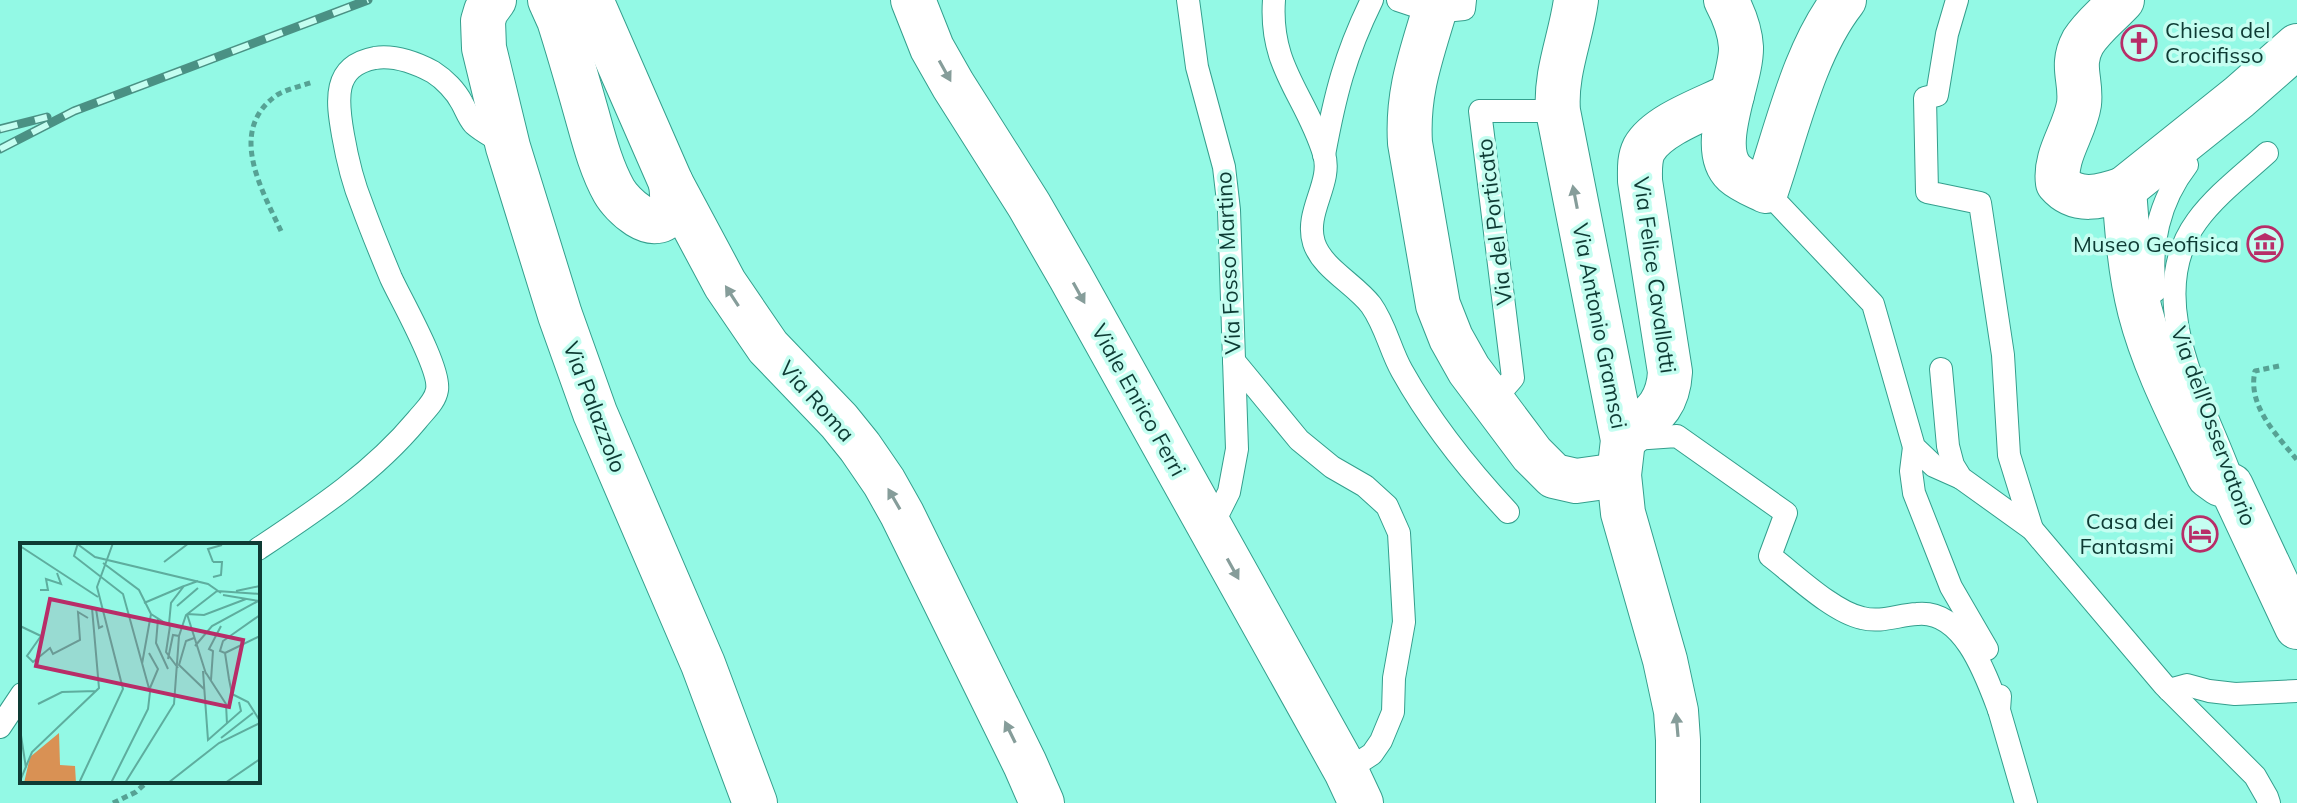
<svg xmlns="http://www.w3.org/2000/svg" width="2297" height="803" font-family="Mulish,sans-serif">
	<rect width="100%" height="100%" fill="#93f9e5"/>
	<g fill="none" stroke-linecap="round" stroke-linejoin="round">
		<defs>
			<g id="lane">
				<polyline points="1188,0 1197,67 1224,167 1229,210 1237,449 1229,492 1220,510 1208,523"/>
				<path d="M1274,0C1269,68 1306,95 1324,154C1333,183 1304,212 1314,243C1322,268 1355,284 1371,305C1386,326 1390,350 1402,371C1431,423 1468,469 1508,512"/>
				<polyline points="1398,0 1434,12 1464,9 1465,0"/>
				<polyline points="1957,0 1947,34 1937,95 1925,98 1927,192 1980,203 2003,355 2009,455 2032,529"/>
				<path d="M1324,155C1335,95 1345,55 1372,0"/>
				<polyline points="1766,191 1873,304 1914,447 1934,466 1961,478"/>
				<path d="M2155,291C2149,246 2159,201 2187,165"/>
				<polyline points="1234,361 1299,440 1332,467 1365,486 1387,506 1399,533 1404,622 1394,678 1393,712 1381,741 1372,754 1346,771"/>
				<polyline points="1941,369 1948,446 1953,465 1961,478 2032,529 2164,685 2255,776 2267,797 2269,803"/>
				<polyline points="1493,401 1513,378 1480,111 1558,111"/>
				<path d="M1634,439L1677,436L1786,513L1770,556C1794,574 1833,612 1862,618C1881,623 1898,615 1917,614C1963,609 1986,675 1999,710"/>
				<polyline points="1914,447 1911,471 1914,493 1951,587 1987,649"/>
				<path d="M2230,479L2229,471C2201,397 2142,296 2197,221C2216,195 2244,174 2267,153"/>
				<path d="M258,549C315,511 373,473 417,420C425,410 435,402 437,390C441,369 401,300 391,278C381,254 371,230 362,205C353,183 347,158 343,135C337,101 332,66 375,58C395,55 416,63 433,72C444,79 456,91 462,103C466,110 468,117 474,124C483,132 494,137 504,144"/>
				<polyline points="2169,690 2187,685 2209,691 2235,694 2297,691"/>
				<polyline points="2000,696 1999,710 2026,803"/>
				<polyline points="0,727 22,694"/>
			</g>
			<g id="street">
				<polyline points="494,0 486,11 483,21 484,48 508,147 560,315 595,413 703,664 755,803"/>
				<path d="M550,0L559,20C569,51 578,83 587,115C594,140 601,168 614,191C622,205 653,235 668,214C674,206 672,193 671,183"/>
				<polyline points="591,0 671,183 725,284 768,347 839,421 860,447 884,482 902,514 1025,764 1042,803"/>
				<polyline points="913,0 932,48 953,85 1029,205 1070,276 1346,771 1361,803"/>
				<path d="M1576,0C1571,38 1555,72 1558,111L1623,440L1619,475L1623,513L1665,660L1676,711L1678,740V803"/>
				<path d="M1726,0C1734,15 1740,30 1741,47C1742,80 1707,147 1734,173C1743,181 1756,186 1766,191C1787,130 1804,51 1844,0"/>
				<path d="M2122,0C2109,14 2093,26 2083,42C2070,66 2082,80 2079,104C2075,131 2054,155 2058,183C2076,204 2101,197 2124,189C2127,230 2130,272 2140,311C2155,369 2184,422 2209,476L2220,484L2231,486L2297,627"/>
				<path d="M1434,12C1420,59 1407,94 1410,143L1438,305L1451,338L1469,370L1532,454L1554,476L1576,481L1619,475"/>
				<polyline points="2124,189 2239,97 2297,46"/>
				<path d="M1623,440C1649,417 1668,409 1670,372L1640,181C1640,170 1639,159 1644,149C1658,124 1707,108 1732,95"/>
			</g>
		</defs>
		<use href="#lane" stroke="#349f8d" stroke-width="24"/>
		<use href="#street" stroke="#349f8d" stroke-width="46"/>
		<g stroke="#56a294" stroke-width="5" stroke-dasharray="6 4" stroke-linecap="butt">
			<path d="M281,231C261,188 227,130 277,95C287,89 301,86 313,82"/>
			<path d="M2279,366L2255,371C2247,406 2277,435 2297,460"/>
			<polyline points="113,803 136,792 148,781"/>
		</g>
		<use href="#lane" stroke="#fff" stroke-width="22"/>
		<use href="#street" stroke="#fff" stroke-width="44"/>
		<defs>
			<g id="rail">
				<polyline points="0,129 47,117"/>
				<polyline points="0,149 74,111 368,0"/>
			</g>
		</defs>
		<use href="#rail" stroke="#4a9184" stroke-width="9"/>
		<use href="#rail" stroke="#c5fef1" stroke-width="6" stroke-dasharray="18" stroke-linecap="butt"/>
	</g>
	<defs><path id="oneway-solid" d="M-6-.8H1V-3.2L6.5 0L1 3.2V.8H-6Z" transform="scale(2)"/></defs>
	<g fill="#869d9a">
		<use href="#oneway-solid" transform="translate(945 71) rotate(61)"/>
		<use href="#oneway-solid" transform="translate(1575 197) rotate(-101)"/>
		<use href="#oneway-solid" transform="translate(1079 293) rotate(61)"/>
		<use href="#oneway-solid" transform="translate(732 296) rotate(-123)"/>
		<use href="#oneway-solid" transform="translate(894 499) rotate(-120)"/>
		<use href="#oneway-solid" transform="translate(1233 569) rotate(61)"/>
		<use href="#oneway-solid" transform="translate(1677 725) rotate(-95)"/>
		<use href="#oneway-solid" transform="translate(1010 732) rotate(-116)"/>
	</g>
	<defs>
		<symbol id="church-ring" viewBox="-11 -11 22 22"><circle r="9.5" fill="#c5fef1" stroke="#b82d68" stroke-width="1.5"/><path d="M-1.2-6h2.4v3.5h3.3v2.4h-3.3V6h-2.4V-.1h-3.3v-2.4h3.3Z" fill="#b82d68"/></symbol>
		<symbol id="museum-ring" viewBox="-11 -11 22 22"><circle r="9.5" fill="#c5fef1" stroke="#b82d68" stroke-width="1.5"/><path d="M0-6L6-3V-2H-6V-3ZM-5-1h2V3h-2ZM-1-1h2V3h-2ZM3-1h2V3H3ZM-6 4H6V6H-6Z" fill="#b82d68"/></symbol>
		<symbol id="hotel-ring" viewBox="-11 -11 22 22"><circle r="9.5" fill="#c5fef1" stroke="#b82d68" stroke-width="1.5"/><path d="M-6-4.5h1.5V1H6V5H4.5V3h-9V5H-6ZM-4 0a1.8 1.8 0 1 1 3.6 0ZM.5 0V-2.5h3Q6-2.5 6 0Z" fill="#b82d68"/></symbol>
	</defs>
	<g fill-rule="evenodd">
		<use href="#church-ring" x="2119" y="23" width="40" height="40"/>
		<use href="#museum-ring" x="2245" y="224" width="40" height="40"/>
		<use href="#hotel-ring" x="2180" y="514" width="40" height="40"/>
	</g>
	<g text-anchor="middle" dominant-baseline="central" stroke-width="7" stroke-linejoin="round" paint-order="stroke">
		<g font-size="22" fill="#0e3b34" stroke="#c5fef1" text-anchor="end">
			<text x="2165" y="30" text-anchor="start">Chiesa del<tspan x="2165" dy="25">Crocifisso</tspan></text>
			<text x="2239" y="244">Museo Geofisica</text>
			<text x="2174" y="521">Casa dei<tspan x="2174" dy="25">Fantasmi</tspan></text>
		</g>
		<g font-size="22" fill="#0e3b34" stroke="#c5fef1">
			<text transform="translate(1494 222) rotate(-97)">Via del Porticato</text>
			<text transform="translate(1228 263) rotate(-93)">Via Fosso Martino</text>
			<text transform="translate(1655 275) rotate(82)">Via Felice Cavallotti</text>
			<text transform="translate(1600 326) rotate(79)">Via Antonio Gramsci</text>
			<text transform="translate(1139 400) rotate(61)">Viale Enrico Ferri</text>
			<text transform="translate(817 401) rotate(48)">Via Roma</text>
			<text transform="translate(595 407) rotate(69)">Via Palazzolo</text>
			<text transform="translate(2214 426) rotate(70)">Via dell'Osservatorio</text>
		</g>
	</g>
	<g transform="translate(20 543)">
		<rect width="240" height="240" fill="#93f9e5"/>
		<path d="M39,190L40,222L55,223L56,240H4L10,214Z" fill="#d99154"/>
		<path fill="none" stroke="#5ead9e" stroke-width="2" d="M56,0L75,14L188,41L201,50M58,0L54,13L103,51L130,149L128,166L91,240M0,3L78,54M144,19L169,0M193,19H202L201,32L193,34M193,19L188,6L202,2M83,20L119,47L131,71L150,83M20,47H28L26,36L41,41L37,30M197,48L240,51M216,48L240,43M203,52L239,58M124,60L164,43M157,63L178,45M167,71L186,131M167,71L184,72L226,56M138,76L136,100L148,126M149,81L151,60L164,43L178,38M0,83L21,93L7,113L13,119L30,105L33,111L60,97L58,69L68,75M150,83L146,109L158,125M174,95L166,98L159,122L184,146M175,103L192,83L240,57M129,110L138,126L130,145M205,110L240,93M148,116L153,92L159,93M122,121L131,71M183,128L188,197L221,168L219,159M186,130L206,161L207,181M209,136L205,110L200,108L203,98L240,72M209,136L212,151L228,159L240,178M191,137L193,108L189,106L201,83M18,161L42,149L76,148M0,186L6,225M201,195L233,170M0,238L12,209L79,145L72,65L76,66L79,85L83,83M59,240L103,146L77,44L93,0M105,240L154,161L159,93L166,72L197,48M148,240L199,200L240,180M205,240L240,216"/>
		<path fill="#b82d68" fill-opacity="0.15" stroke="#b82d68" stroke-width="4" d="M30,56L223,97L209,164L16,123Z"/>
		<rect width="240" height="240" fill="none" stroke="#0e3b34" stroke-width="4"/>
	</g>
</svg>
